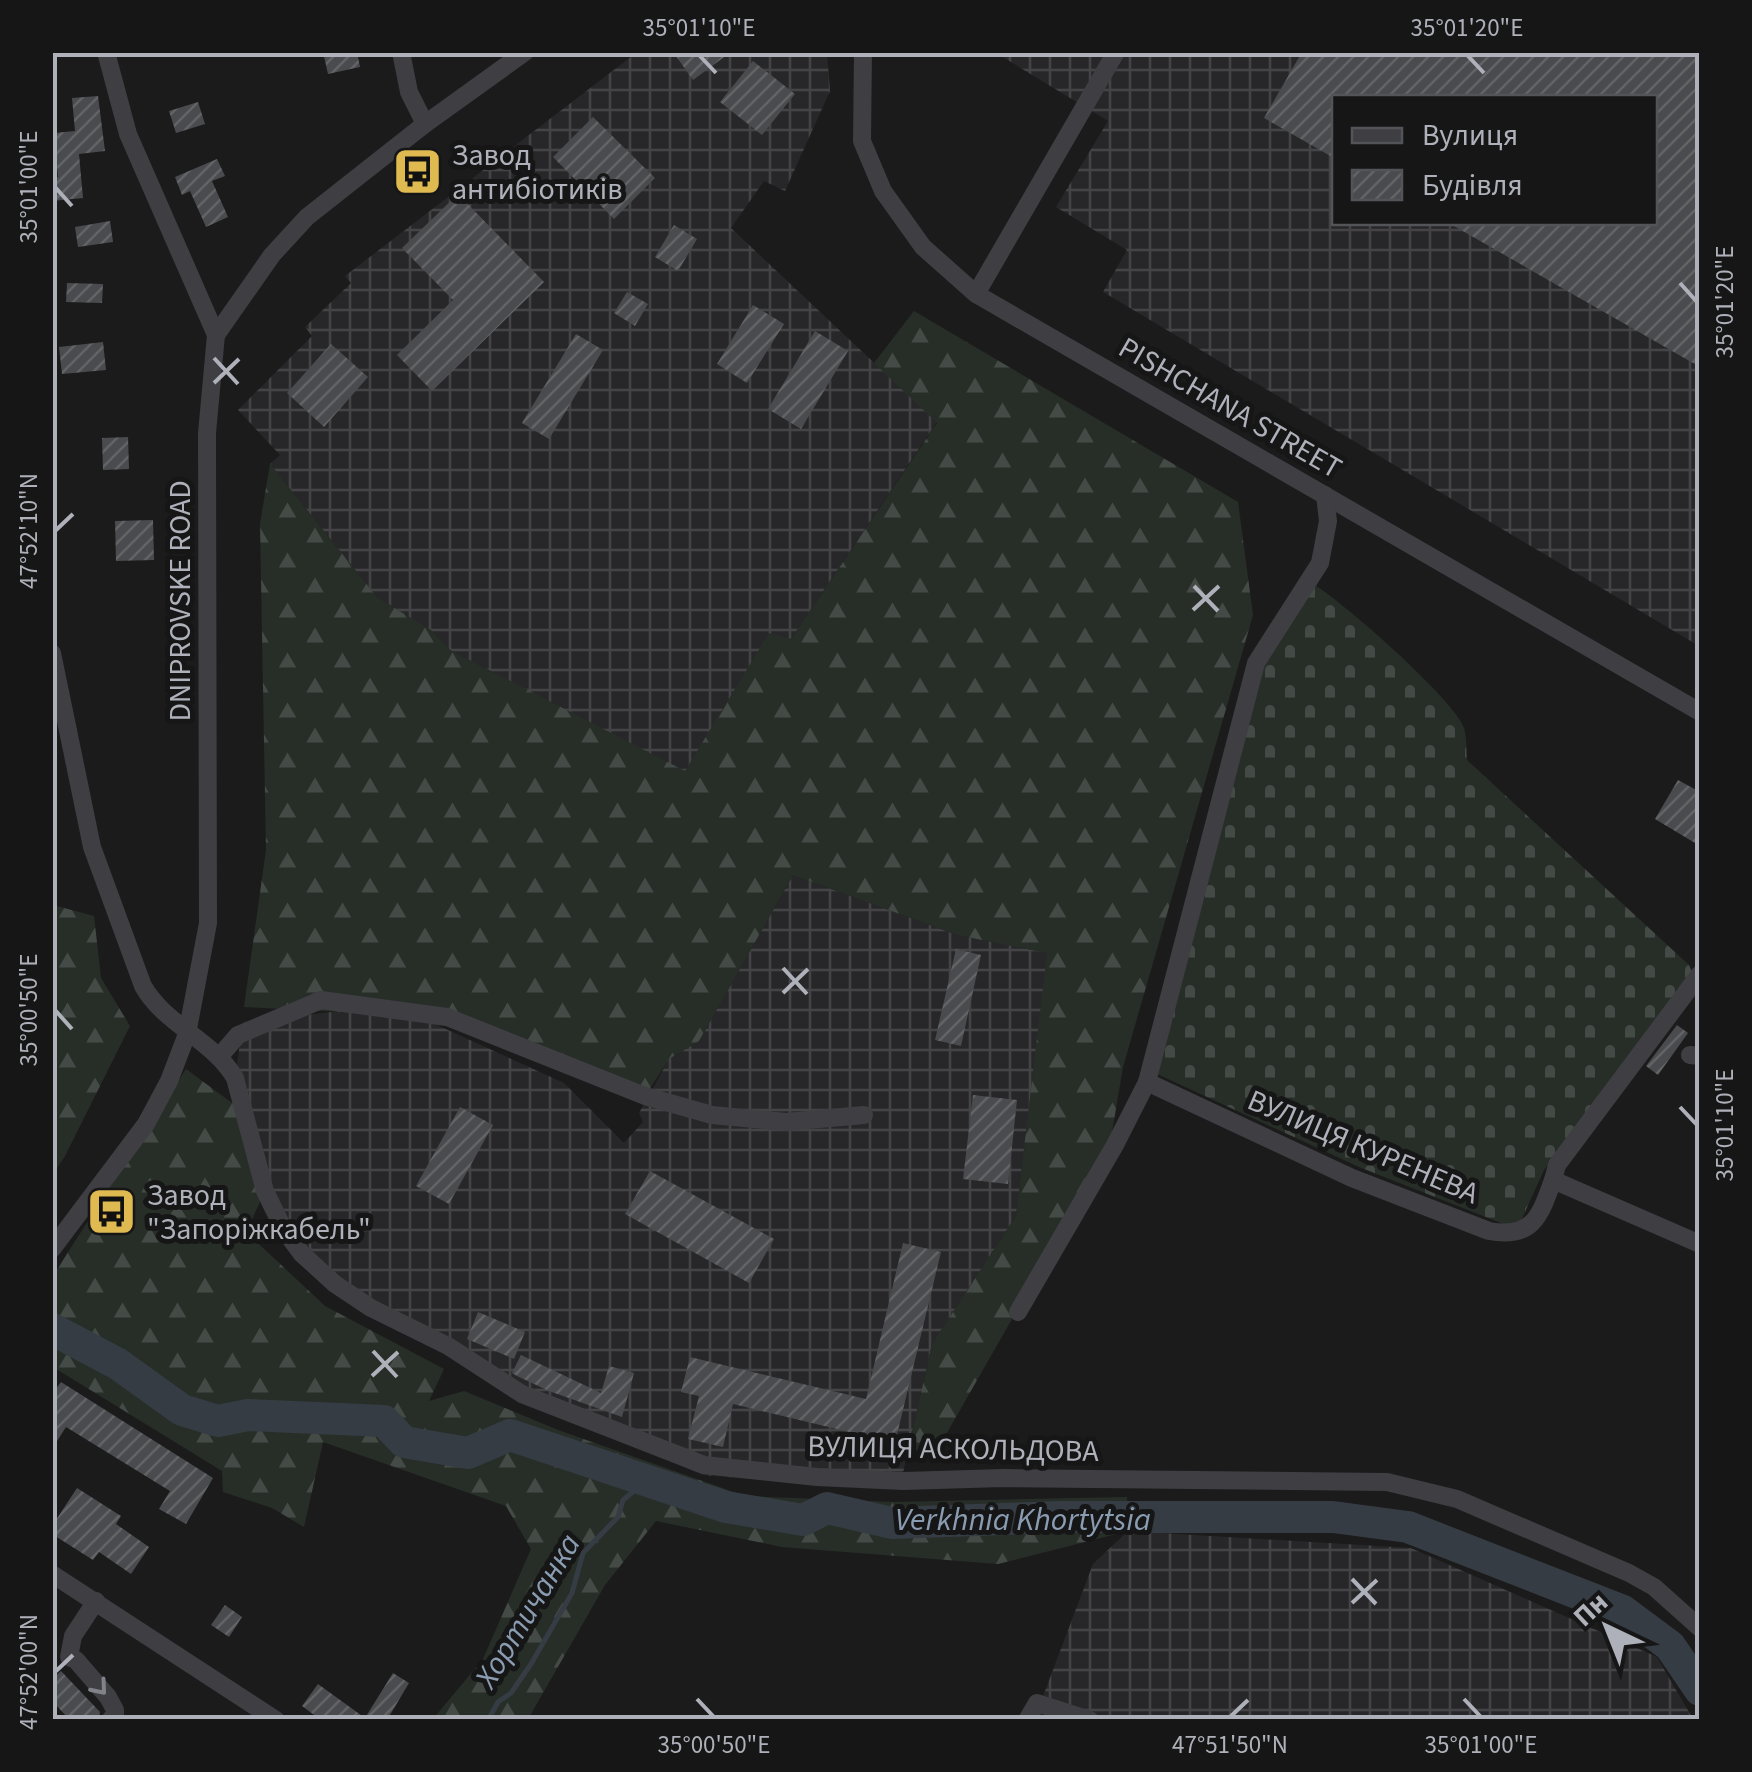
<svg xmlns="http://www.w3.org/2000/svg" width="1752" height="1772" font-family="'Source Sans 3',sans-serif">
	<defs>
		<pattern id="industrial-grid" width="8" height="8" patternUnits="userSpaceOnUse" patternTransform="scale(2.5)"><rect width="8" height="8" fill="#272729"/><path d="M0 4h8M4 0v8" fill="none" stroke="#444446"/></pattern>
		<pattern id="forest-firs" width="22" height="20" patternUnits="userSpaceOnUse" patternTransform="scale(2.5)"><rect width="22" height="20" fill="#272e28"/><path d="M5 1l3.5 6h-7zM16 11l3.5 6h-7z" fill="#444a45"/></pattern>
		<pattern id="cemetery-stones" width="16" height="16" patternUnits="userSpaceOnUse" patternTransform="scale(2.5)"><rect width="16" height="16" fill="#272e28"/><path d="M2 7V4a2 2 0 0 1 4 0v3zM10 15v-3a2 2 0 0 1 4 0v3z" fill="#444a45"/></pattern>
		<pattern id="building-hatch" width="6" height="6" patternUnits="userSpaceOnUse" patternTransform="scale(2.5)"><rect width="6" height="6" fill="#4a4b4e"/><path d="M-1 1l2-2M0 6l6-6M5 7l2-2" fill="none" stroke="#626365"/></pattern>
	</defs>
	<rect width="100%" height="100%" fill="#1b1b1c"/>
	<g fill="url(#industrial-grid)" fill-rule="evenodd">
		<polygon points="827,52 830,91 785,191 764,181 731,228 937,422 791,639 769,634 685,772 450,650 432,631 377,597 270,464 280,455 238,410 312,336 305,327 351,283 345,276 636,53"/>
		<path d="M996,53H1699V646L1103,292L1127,250L1056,207L1108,121ZM1334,98H1654V222H1334Z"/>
		<polygon points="793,875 957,935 1048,953 1016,1216 932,1344 900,1486 848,1487 703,1475 522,1394 371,1308 284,1230 235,1078 243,1022 359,1009 426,1020 564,1083 624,1143 643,1122 639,1113 669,1059 699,1041"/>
		<polygon points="1128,1531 1411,1548 1657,1657 1693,1719 1034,1720 1093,1564"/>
	</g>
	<g fill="url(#forest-firs)">
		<polygon points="914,311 1238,502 1253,615 1123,1067 1111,1138 1072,1214 932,1459 909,1446 932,1344 1016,1216 1047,953 957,935 793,875 699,1041 669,1059 645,1096 447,1017 244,1007 266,850 260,524 270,464 377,597 432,631 450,650 685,771 769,633 791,639 937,423 874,363"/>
		<polygon points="53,905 94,916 101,978 130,1026 65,1156 53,1174"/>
		<polygon points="186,1069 243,1111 265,1191 246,1232 325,1306 444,1369 429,1401 464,1391 558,1430 745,1496 893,1502 1127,1497 1128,1531 998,1564 782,1547 656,1521 605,1585 528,1719 433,1719 483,1659 531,1549 506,1506 323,1442 304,1527 272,1508 223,1492 222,1471 53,1367 52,1277"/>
	</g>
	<path fill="url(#cemetery-stones)" d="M1310,582C1339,598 1455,700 1464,728C1467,738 1466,750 1467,760L1689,965L1695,979L1544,1170L1521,1221L1506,1225L1359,1167L1155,1073L1256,663Z"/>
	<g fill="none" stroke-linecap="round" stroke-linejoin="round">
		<polyline stroke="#363c44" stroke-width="5" points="488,1720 498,1702 511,1693 531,1664 572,1593 583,1553 618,1517 623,1500 645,1482"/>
		<polyline stroke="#363c44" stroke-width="32" points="52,1329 118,1364 182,1410 218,1421 248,1415 384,1421 404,1442 468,1453 510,1435 726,1507 803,1520 827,1508 892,1523 1061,1517 1333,1517 1408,1527 1623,1611 1670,1646 1700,1690"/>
	</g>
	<g fill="url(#building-hatch)">
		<polygon points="323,52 357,52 360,67 328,74"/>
		<polygon points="673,52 731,52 693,80"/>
		<polygon points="1302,52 1700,52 1700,367 1447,222 1654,222 1654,98 1334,98 1334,158 1264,118"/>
		<polygon points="753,61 795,94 762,135 720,102"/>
		<polygon points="98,96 105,151 79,154 83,198 52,201 52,178 58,177 54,133 75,131 72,98"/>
		<polygon points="198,102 205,124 176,133 169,111"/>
		<polygon points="593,117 655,178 614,219 553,157"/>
		<polygon points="217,159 225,176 212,181 228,217 206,227 190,191 182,195 175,177"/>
		<polygon points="458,194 544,282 432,391 397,355 453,300 402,248"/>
		<polygon points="110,221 113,242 78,247 75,227"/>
		<polygon points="674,225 697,239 678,271 655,257"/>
		<polygon points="67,283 103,284 102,303 66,302"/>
		<polygon points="627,292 648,304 635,326 614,313"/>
		<polygon points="753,305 784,324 747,383 717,364"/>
		<polygon points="815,331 848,351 801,429 768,409"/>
		<polygon points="576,334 603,350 549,439 522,423"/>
		<polygon points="103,342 106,370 62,374 59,347"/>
		<polygon points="331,344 368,377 324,427 287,393"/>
		<polygon points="128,437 129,469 103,470 102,438"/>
		<polygon points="153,520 154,560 116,561 115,521"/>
		<polygon points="1678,780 1700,792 1700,846 1655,819"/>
		<polygon points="956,949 981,955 961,1046 935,1040"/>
		<polygon points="1677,1025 1688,1033 1658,1075 1646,1066"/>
		<polygon points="973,1095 1017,1100 1008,1184 963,1179"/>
		<polygon points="460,1107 493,1125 449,1204 416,1186"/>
		<polygon points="650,1171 774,1239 749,1283 625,1214"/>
		<polygon points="903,1243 941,1252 895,1443 733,1404 723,1447 688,1439 699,1396 681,1392 690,1357 866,1399"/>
		<polygon points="478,1312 525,1332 514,1359 467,1339"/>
		<polygon points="521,1355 601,1393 609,1366 634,1373 622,1417 549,1391 517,1376 512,1373"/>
		<polygon points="61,1382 213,1478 186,1524 159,1509 170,1491 66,1427 52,1449 52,1394"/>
		<polygon points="77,1488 121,1516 116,1524 149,1547 131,1574 99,1552 93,1560 52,1534 52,1526"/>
		<polygon points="225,1605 242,1617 229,1637 211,1625"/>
		<polygon points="61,1671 100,1712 98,1720 70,1720 52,1701 52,1679"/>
		<polygon points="393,1673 409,1683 387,1720 321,1720 302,1706 318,1684 365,1718"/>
	</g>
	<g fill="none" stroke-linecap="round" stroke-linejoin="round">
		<g stroke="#3e3e43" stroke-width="18">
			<polyline points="106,52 128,134 216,335"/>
			<polyline points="401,52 409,92 425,124"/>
			<polyline points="863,52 862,141 883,191 923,247 976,294 1700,712"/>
			<polyline points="976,294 1116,52"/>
			<path d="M52,653L92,847L143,986C165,1025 213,1040 235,1078L265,1191L284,1230L302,1254L335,1284L371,1308L448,1346L522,1394L704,1465L817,1477L903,1481L1003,1478L1387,1482L1457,1499L1629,1573L1654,1587L1700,1628"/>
			<polyline points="1690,1055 1700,1056"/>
			<polyline points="219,1057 238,1035 321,1000 447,1017 645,1096 712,1115 786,1122 864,1115"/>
			<path d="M1147,1082L1352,1178L1489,1231C1533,1239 1540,1216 1553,1180L1700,1244"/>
			<polyline points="1553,1180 1557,1165 1700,974"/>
			<polyline points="52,1249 146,1124 169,1081 187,1034 208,923 207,433 216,335 272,255 307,217 425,124 525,52"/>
			<polyline points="1018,1312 1115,1145 1147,1082 1256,663 1320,563 1328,521 1325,495"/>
			<polyline points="52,1574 276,1720"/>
			<polyline points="96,1601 73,1636 69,1657 76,1660 108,1697 115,1710 115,1715 110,1720"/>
			<polyline points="1027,1720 1037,1703 1090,1720"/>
		</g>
	</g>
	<defs><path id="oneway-chevron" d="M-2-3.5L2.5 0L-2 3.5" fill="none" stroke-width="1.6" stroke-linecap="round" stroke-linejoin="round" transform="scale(2.5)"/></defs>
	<use stroke="#82838a" href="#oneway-chevron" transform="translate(100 1688) rotate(50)"/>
	<path fill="none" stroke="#afb1ba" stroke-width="4" d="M699,55L716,73M1467,55L1484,73M55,187L72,206M1680,283L1697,302M214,358L238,384M214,383L239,359M55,531L73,514M1194,586L1218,611M1193,610L1219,586M783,968L807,994M783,993L808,969M55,1010L72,1029M1680,1107L1697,1125M373,1351L397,1377M372,1376L398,1352M1352,1579L1376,1604M1352,1603L1377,1580M55,1672L73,1655M697,1699L714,1717M1464,1699L1481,1717M1230,1717L1248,1700"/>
	<defs>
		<symbol id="bus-square" viewBox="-11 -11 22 22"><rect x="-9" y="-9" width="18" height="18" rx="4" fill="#deba51" stroke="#161617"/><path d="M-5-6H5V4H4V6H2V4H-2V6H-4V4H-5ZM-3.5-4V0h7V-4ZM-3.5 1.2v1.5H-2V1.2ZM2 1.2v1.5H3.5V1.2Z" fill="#111"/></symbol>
	</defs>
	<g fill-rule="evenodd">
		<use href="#bus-square" x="390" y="144" width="55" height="55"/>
		<use href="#bus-square" x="84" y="1184" width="55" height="55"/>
	</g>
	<g text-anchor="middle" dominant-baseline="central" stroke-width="10" stroke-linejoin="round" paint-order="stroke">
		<g font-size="30" fill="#afb1ba" stroke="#161617" text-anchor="start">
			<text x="452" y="155">Завод<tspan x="452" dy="34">антибіотиків</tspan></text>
			<text x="147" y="1195">Завод<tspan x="147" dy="34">"Запоріжкабель"</tspan></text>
		</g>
		<g font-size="30" fill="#afb1ba" stroke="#161617">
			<text transform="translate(1230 408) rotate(30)">PISHCHANA STREET</text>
			<text transform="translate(180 601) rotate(-90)">DNIPROVSKE ROAD</text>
			<text transform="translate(1363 1147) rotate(23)">ВУЛИЦЯ КУРЕНЕВА</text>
			<text transform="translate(953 1449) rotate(1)">ВУЛИЦЯ АСКОЛЬДОВА</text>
		</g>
		<g font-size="32" font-style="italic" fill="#8a9cb1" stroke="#161617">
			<text x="1023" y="1520">Verkhnia Khortytsia</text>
			<text transform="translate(528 1611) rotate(-59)">Хортичанка</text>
		</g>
	</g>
	<rect width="1752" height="1772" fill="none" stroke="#161617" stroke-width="110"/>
	<rect x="1332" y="95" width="325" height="130" fill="#161617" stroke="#535458" stroke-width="2.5"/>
	<rect x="1352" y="128" width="50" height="15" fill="#3e3e43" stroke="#535458" stroke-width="2.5"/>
	<text x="1422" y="145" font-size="30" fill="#afb1ba">Вулиця</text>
	<rect x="1352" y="170" width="50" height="30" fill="url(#building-hatch)" stroke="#535458" stroke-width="2.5"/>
	<text x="1422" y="195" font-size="30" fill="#afb1ba">Будівля</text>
	<g transform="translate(1607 1627) rotate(317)" stroke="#161617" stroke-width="8" paint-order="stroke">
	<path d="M0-8L18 38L0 25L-18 38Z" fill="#afb1ba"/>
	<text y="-15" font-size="28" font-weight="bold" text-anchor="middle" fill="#afb1ba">Пн</text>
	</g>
	<rect x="55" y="55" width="1642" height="1662" fill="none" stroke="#afb1ba" stroke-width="4"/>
	<g font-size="25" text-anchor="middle" fill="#afb1ba">
		<text x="699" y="36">35°01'10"E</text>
		<text x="1467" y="36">35°01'20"E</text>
		<text transform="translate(28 187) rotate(-90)" y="9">35°01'00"E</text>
		<text transform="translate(1724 302) rotate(-90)" y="9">35°01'20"E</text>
		<text transform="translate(28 531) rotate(-90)" y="9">47°52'10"N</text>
		<text transform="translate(28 1010) rotate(-90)" y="9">35°00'50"E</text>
		<text transform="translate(1724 1125) rotate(-90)" y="9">35°01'10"E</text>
		<text transform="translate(28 1672) rotate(-90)" y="9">47°52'00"N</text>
		<text x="714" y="1753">35°00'50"E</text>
		<text x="1230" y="1753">47°51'50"N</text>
		<text x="1481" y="1753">35°01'00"E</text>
	</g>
</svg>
